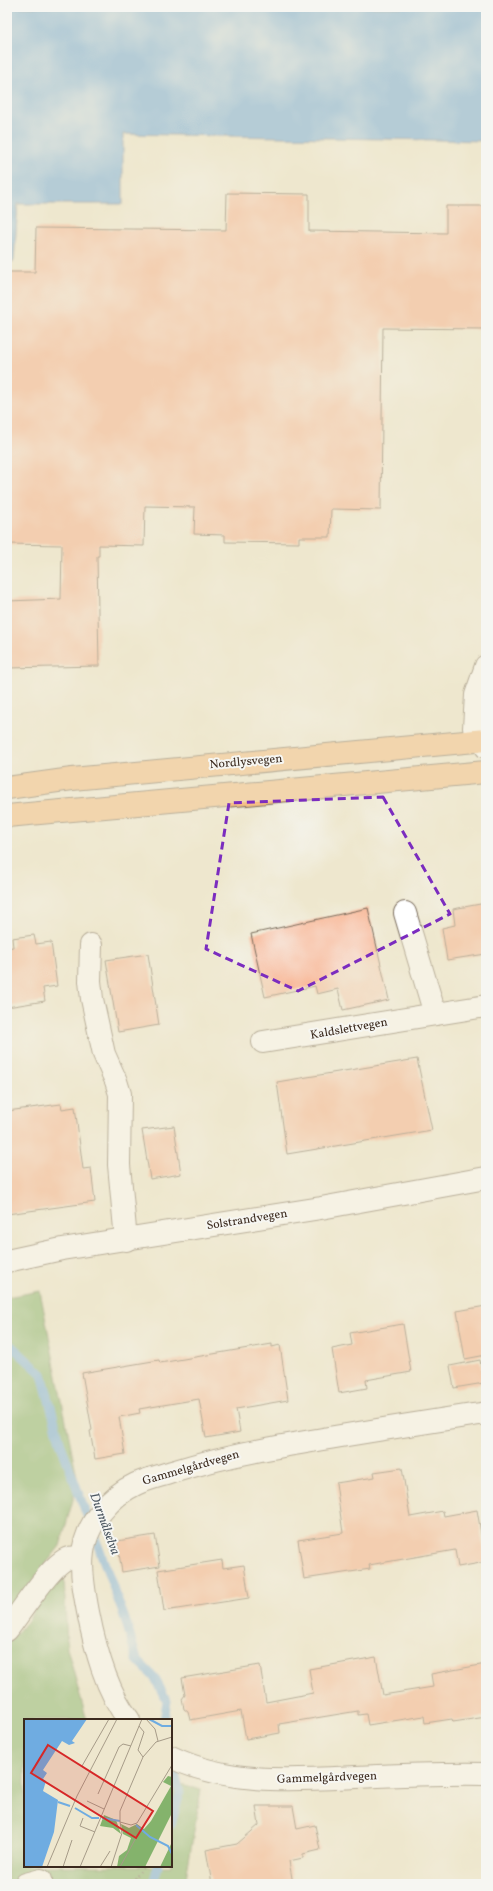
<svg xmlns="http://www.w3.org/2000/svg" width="493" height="1891" font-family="Vollkorn,serif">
	<rect width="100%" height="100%" fill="#f6f6f2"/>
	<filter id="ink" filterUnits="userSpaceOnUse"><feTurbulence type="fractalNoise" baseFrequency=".025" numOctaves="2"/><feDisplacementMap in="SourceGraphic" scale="8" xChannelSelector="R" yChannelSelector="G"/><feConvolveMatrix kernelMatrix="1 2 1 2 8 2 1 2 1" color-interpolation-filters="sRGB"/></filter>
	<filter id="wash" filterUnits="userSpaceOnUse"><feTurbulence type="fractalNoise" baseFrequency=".012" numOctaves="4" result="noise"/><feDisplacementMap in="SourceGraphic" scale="16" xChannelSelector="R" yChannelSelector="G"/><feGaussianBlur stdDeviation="0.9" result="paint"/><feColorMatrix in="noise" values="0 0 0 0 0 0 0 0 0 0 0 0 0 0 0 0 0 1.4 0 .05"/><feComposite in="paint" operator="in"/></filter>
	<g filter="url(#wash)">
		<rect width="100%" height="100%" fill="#eee7ce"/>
		<g fill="#84b36c" stroke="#606e45">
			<polygon points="40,1291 78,1482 60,1546 7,1614 7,1297"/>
			<polygon points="64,1575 67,1648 86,1717 89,1720 25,1720 25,1866 171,1866 171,1781 201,1790 185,1884 7,1884 7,1643 27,1622 54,1576"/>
		</g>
		<polygon fill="#6face1" stroke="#556b80" points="7,7 486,7 486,141 123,134 123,204 18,204 14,261 7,264"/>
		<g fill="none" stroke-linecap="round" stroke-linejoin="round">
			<g stroke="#6face1" stroke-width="9">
				<polyline points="7,1342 42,1374 61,1445 125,1619 137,1660 154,1677 167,1701 164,1720"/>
				<polyline points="171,1824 180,1793 171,1758"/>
				<polyline points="153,1884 158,1866"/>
			</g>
		</g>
		<g id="blocks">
			<g fill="#f9b08d">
				<polygon points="227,193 309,194 309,231 446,233 446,206 486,206 486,329 383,328 381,510 331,509 330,537 299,537 299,543 225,542 225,535 194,534 195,507 145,506 144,546 99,545 99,556 97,556 99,666 7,668 7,601 61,599 62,545 7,544 7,272 35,272 36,228 226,230"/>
				<polygon points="486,903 486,954 447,960 442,928 455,925 453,909"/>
				<polygon points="368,908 389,1000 343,1010 338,989 317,994 315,986 265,997 251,934"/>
				<polygon points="34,935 36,944 51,942 57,986 43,988 45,1001 7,1007 7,948 13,947 12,938"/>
				<polygon points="148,954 159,1025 118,1032 106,960"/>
				<polygon points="417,1059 432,1130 287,1154 277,1082"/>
				<polygon points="61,1104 62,1109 75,1107 83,1169 91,1168 95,1202 7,1214 7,1111"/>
				<polygon points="174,1126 181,1174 150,1179 142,1130"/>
				<polygon points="486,1306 486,1355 465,1359 457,1311"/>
				<polygon points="403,1324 411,1372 366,1380 367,1388 339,1393 332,1349 352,1345 350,1333"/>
				<polygon points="272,1344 272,1347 280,1345 288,1400 236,1409 240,1432 206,1438 199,1399 139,1409 140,1413 119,1417 125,1454 95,1459 90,1431 92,1430 82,1373 159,1360 160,1363"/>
				<polygon points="480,1360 484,1383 454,1388 450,1366"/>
				<polygon points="402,1468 410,1517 443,1511 444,1516 477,1510 486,1562 458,1567 455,1550 369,1565 370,1569 304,1579 298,1540 343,1533 336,1483 375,1477 374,1472"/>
				<polygon points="155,1535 160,1566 122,1572 117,1541"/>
				<polygon points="222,1560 223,1568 244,1565 249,1598 164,1611 158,1570"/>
				<polygon points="376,1657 383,1695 433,1687 431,1674 486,1664 486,1717 453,1722 452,1719 425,1723 424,1716 368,1725 366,1714 358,1715 358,1711 279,1724 280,1733 246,1739 241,1711 190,1720 188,1712 184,1709 182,1699 185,1695 182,1678 260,1665 266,1702 313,1693 309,1669"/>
				<polygon points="256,1806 293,1806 297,1829 315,1825 320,1850 303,1854 303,1858 289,1861 293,1884 212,1884 206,1850 237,1844 259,1825"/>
			</g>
		</g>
	</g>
	<g filter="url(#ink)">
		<use href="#blocks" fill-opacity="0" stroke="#7a6c5c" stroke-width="1"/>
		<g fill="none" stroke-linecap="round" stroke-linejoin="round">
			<defs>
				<g id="minor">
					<polyline points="486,666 476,695 474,728 486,747"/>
					<polyline points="405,913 435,1014"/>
					<polyline points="91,945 90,981 92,999 104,1054 116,1081 120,1094 119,1165 126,1240"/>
					<polyline points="263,1042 486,1006"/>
					<polyline points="7,1261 62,1249 321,1208 486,1178"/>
					<path d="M7,1630C19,1615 52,1562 69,1558C72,1557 78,1558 81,1558"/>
					<path d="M129,1720C106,1691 95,1648 88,1612C81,1575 75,1542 102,1511C111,1500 123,1490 136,1484C147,1479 160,1476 172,1472C205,1462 238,1454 272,1448C343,1435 415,1424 486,1413"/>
					<path d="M171,1757C229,1785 294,1780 356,1777C399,1775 443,1773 486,1774"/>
					<polyline points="26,1884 41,1880"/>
				</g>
				<g id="highway">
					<polyline points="7,788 72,779 486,740"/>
					<polyline points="7,816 486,772"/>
				</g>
			</defs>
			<use href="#minor" stroke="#7a6c5c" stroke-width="24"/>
			<use href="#highway" stroke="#7a6c5c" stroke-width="24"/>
			<polyline stroke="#7a6c5c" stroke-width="2.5" stroke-dasharray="1 3" stroke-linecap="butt" points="124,1884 135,1878 144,1866"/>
			<use href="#minor" stroke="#fff" stroke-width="22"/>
			<use href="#highway" stroke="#f5bf86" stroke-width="22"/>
		</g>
	</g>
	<path d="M0 0H493V1891H0ZM383,797L450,914L298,991L206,949L229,803Z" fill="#eee7ce" fill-opacity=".55" fill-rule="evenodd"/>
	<path fill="none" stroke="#7b2cbf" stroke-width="3" stroke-dasharray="8 5" stroke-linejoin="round" d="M383,797L450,914L298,991L206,949L229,803Z"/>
	<g text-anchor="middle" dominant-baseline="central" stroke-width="4" stroke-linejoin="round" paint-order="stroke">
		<g font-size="12" fill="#3b2a1e" stroke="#f6f6f2">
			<text transform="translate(246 762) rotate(-5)">Nordlysvegen</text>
			<text transform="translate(349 1029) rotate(-10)">Kaldslettvegen</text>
			<text transform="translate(247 1220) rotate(-9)">Solstrandvegen</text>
			<text transform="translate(191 1468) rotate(-16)">Gammelgårdvegen</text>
			<text transform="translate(327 1778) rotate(-2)">Gammelgårdvegen</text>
		</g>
		<g font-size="13" font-style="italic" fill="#4d5862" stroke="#f6f6f2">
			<text transform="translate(104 1524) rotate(70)">Durmålselva</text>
		</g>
	</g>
	<g transform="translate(24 1719)">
		<rect width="148" height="148" fill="#eee7ce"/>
		<path d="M144,57L148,58V94L121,148H93L95,137L103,131L107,119L99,115L97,105L105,109L113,105L120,110L127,102L147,67L139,63ZM80,96L92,101L97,115L89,109L76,107ZM148,123V148H135H136Z" fill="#84b36c"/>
		<path d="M0,0H63L48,22L51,24L45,26L38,22L19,51L23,54L19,60L22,62L19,72L34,81L30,113L18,148H0Z" fill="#6face1"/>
		<path fill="none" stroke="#6face1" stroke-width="2" d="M125,0L138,7H148M34,83L46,87M51,89L68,99H75M78,99L96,102M112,106L126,118L144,127L148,135"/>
		<path fill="none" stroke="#a69b88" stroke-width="1" d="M122,0L131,10L134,22M115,7L120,13L114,31L119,38M148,18L132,23L119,38L96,92V103L107,106L113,104L148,46M58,47L85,0M74,75L95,28L99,25L107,27M63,82L80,90M59,99L56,107L71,113M23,148L53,77L93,0M39,148L48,121M56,148L118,0M76,148L86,132M87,148L98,114L96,103M96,148L113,117"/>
		<path fill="#d62828" fill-opacity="0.15" stroke="#d62828" stroke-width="2" d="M24,26L129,92L112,119L7,54Z"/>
		<rect width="148" height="148" fill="none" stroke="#3b2a1e" stroke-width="2"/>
	</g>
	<rect width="493" height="1891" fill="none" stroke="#f6f6f2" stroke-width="24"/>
</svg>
